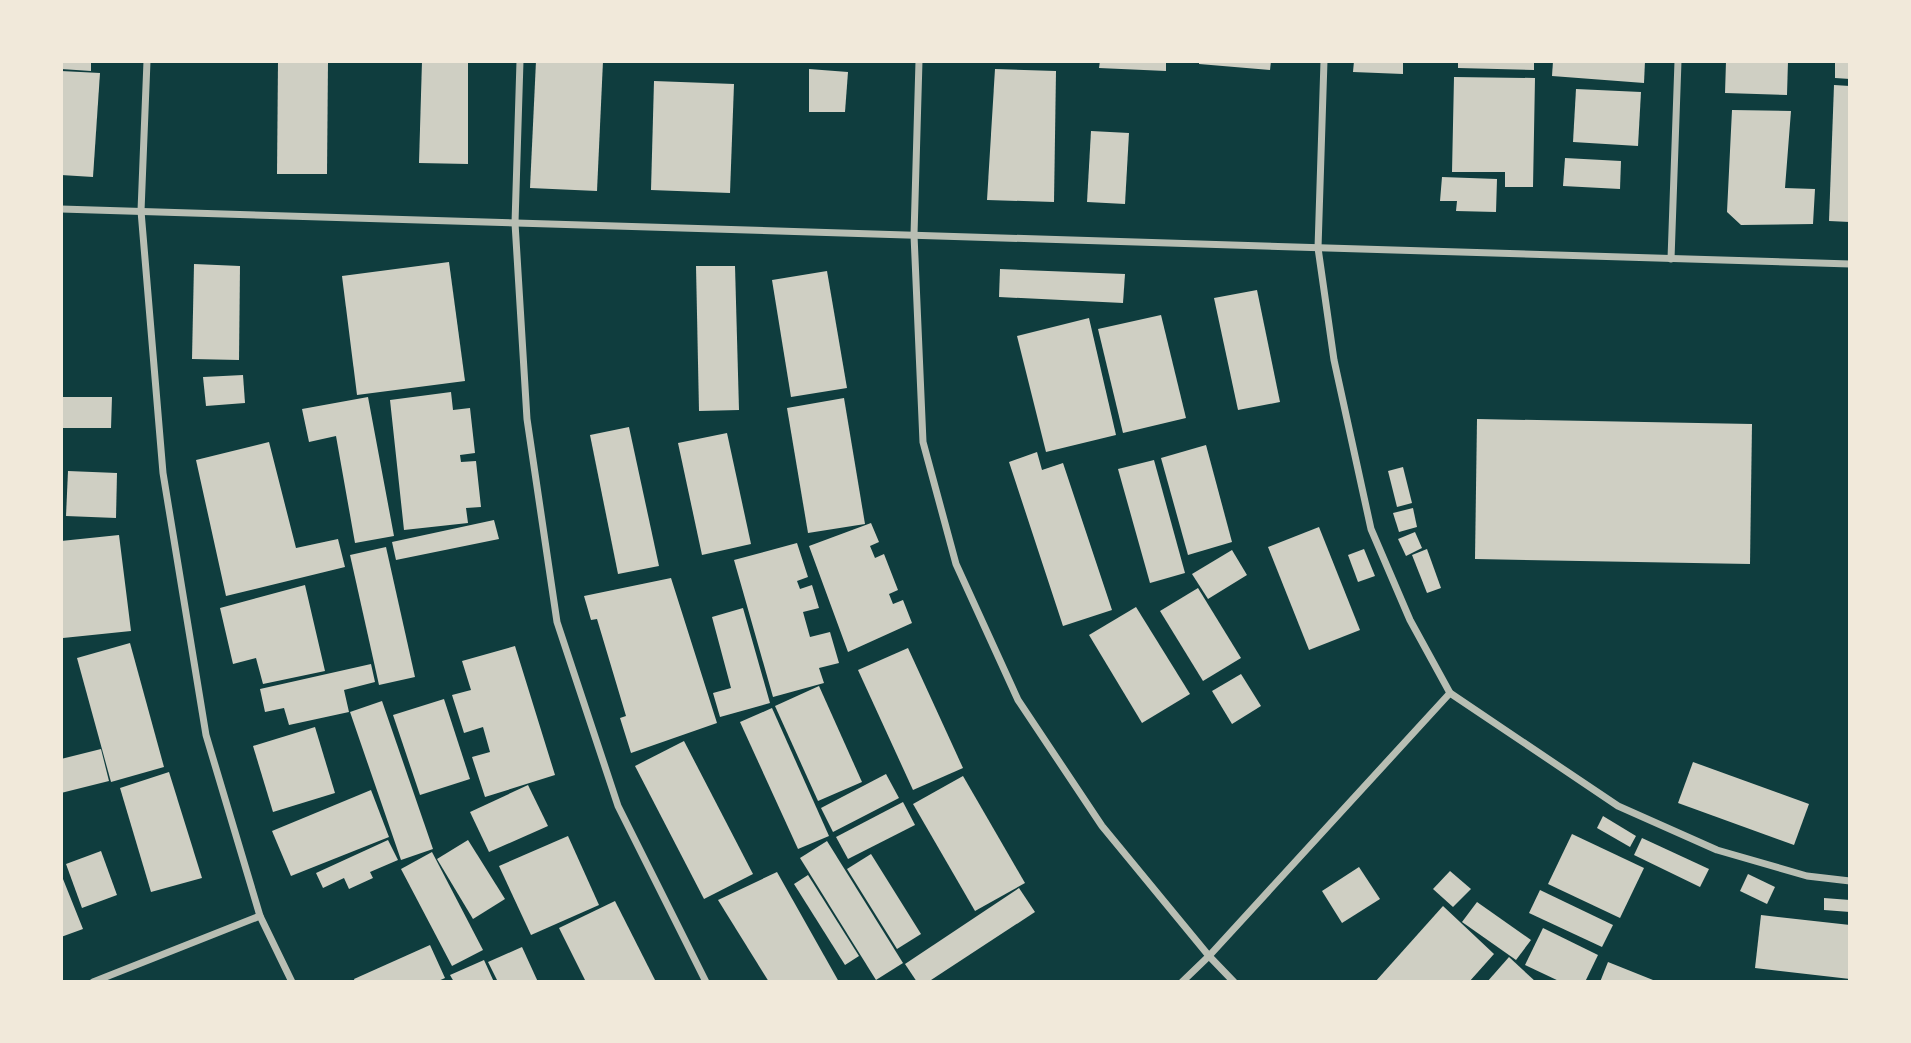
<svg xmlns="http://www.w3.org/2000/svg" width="1911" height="1043" font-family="'Varela Round',sans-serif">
	<rect width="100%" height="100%" fill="#0f3d3e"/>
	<g fill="#cfcfc3">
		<polygon points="61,61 91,61 91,71 61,69"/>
		<polygon points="278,61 328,61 327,174 277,174"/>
		<polygon points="422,61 468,61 468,164 419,163"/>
		<polygon points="536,61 603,61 597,191 530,188"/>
		<polygon points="1100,61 1166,61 1166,71 1099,68"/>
		<polygon points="1199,61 1271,61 1270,70 1199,64"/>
		<polygon points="1354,61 1403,61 1403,74 1353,72"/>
		<polygon points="1458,61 1534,61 1534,70 1458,68"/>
		<polygon points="1553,61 1645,61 1644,83 1552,76"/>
		<polygon points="1726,61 1788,61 1787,95 1725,93"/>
		<polygon points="1835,61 1850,61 1850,79 1835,78"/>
		<polygon points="809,69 848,72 845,112 809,112"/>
		<polygon points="995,69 1056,71 1054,202 987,200"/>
		<polygon points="61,71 100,73 93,177 61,175"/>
		<polygon points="1454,77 1535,78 1533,187 1505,187 1505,172 1452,172"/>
		<polygon points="654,81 734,84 730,193 651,190"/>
		<polygon points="1834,85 1850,86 1850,222 1829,221"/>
		<polygon points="1576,89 1641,92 1638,146 1573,142"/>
		<polygon points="1732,110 1791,111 1785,188 1815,189 1813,224 1741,225 1727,212"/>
		<polygon points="1091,131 1129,133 1125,204 1087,202"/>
		<polygon points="1565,158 1621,161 1620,189 1563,186"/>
		<polygon points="1442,177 1497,179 1496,212 1456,211 1457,201 1440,201"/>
		<polygon points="449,262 465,381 357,395 342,276"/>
		<polygon points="194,264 240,266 239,360 192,359"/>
		<polygon points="696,266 735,266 739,410 699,411"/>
		<polygon points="1000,269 1125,274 1123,303 999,297"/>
		<polygon points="827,271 847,388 791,397 772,280"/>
		<polygon points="1257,290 1280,402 1238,410 1214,298"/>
		<polygon points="1161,315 1186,418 1123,433 1098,329"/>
		<polygon points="1089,318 1116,435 1046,452 1017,336"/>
		<polygon points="243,375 245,403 206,406 203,377"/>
		<polygon points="451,392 453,410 470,408 475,453 460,455 461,462 476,461 481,507 466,508 468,523 404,530 390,400"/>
		<polygon points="61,397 112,397 111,428 61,428"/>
		<polygon points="368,397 394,536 355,543 336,436 309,442 302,409"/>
		<polygon points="844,398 865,524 808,533 787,408"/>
		<polygon points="1477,419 1752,424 1750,564 1475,559"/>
		<polygon points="629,427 659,566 618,574 590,435"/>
		<polygon points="727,433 751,544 702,555 678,443"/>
		<polygon points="269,442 296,548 338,539 345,567 226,596 196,460"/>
		<polygon points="1206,445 1232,542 1188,555 1161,458"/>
		<polygon points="1037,452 1042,470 1063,463 1112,610 1063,626 1009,462"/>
		<polygon points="1154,460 1185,573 1150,583 1118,469"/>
		<polygon points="1403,467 1412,503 1397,507 1388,471"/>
		<polygon points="68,471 117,473 116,518 66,516"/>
		<polygon points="1413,508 1417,527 1399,532 1393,513"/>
		<polygon points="494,520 499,539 396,560 392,542"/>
		<polygon points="871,523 879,542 870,546 875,558 884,554 898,590 889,594 893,604 903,600 912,623 848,652 809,546"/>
		<polygon points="1319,527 1360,630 1309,650 1268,547"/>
		<polygon points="1415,532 1422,548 1406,556 1398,539"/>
		<polygon points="119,535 131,631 63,638 61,541"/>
		<polygon points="797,543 808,577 797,581 800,589 812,585 819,608 803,612 810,637 830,632 839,663 819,668 824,683 773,697 734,560"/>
		<polygon points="386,547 415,677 379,685 350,555"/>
		<polygon points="1364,549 1375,576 1358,582 1348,555"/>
		<polygon points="1427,549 1441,588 1427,593 1412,555"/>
		<polygon points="1232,550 1247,575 1208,599 1192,574"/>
		<polygon points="671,578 717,723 631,753 620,718 626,716 597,619 591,620 584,596"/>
		<polygon points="305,585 325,671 263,684 256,658 233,664 220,608"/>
		<polygon points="1198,588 1241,658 1203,681 1160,611"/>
		<polygon points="1136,607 1190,694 1142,723 1089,635"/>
		<polygon points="743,608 770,703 720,717 713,693 731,688 712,617"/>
		<polygon points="130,643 164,767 111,782 77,658"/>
		<polygon points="515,646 555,775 485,797 472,757 490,752 483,727 464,733 452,695 471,690 462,661"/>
		<polygon points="908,648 963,768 913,790 858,670"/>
		<polygon points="371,664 375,682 344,690 349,712 289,725 284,708 265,712 260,689"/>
		<polygon points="1241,674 1261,706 1232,724 1212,691"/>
		<polygon points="819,686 862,782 818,801 775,706"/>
		<polygon points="444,699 470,779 420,795 393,715"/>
		<polygon points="382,701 433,849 401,860 350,712"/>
		<polygon points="772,708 829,836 798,849 740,722"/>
		<polygon points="315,727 335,793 273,812 253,746"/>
		<polygon points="684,741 753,874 704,899 635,766"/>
		<polygon points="101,749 109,781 61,793 61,759"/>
		<polygon points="1693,762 1809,804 1794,845 1678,803"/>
		<polygon points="169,772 202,878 151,892 120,788"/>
		<polygon points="886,774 899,798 833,832 821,808"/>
		<polygon points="963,776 1025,883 975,911 913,804"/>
		<polygon points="528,785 548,826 489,852 470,812"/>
		<polygon points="371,790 389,837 291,876 272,831"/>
		<polygon points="903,802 915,825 848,859 836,837"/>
		<polygon points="1603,816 1636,836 1630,847 1597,828"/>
		<polygon points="1572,834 1644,868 1620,918 1548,884"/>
		<polygon points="568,836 599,905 531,935 499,866"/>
		<polygon points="1642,838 1709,869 1700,887 1634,855"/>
		<polygon points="388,840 398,860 370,872 373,878 349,889 344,878 323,888 316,873"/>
		<polygon points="468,840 505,899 473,919 437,859"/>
		<polygon points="827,841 903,963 876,980 800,858"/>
		<polygon points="101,851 117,895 82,908 66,864"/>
		<polygon points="432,852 483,950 452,966 401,869"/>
		<polygon points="871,854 921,934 897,949 847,869"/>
		<polygon points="1359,867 1380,899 1342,923 1322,891"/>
		<polygon points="1450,871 1471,889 1453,907 1433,889"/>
		<polygon points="777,872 839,982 769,982 718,900"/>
		<polygon points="61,874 83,929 61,937"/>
		<polygon points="1748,874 1775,887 1767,904 1740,891"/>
		<polygon points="808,875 859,956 845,965 794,884"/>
		<polygon points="1019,888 1035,912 928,982 917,982 905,964"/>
		<polygon points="1540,890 1613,925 1602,947 1529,913"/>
		<polygon points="1824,898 1850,900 1850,912 1824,910"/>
		<polygon points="615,901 656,982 586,982 559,928"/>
		<polygon points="1477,902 1531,940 1516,960 1462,922"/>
		<polygon points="1443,906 1494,954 1469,982 1375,982"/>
		<polygon points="1761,915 1850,925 1850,979 1755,968"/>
		<polygon points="1543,928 1598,955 1585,982 1561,982 1525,965"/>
		<polygon points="430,945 445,978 436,982 355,982 354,979"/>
		<polygon points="522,947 538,982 498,982 488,962"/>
		<polygon points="1509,957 1536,982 1487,982"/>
		<polygon points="484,960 494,982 454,982 450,975"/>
		<polygon points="1608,962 1658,982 1600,982"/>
	</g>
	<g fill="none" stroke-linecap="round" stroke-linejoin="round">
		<g stroke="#b8beb3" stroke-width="7">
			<polyline points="147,61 141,211 163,473 206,735 260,916 292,982"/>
			<polyline points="520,61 515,223 527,419 557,622 618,806 706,982"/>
			<polyline points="919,61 914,235 923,442 956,564 1018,700 1102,826 1209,956 1234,982"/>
			<polyline points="1324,61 1318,248 1334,360 1371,529 1410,620 1450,693 1618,806 1717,850 1807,876 1850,881"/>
			<polyline points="61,209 1850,264"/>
			<polyline points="1671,259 1678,61"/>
			<polyline points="93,982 260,916"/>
			<polyline points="1182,982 1209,956 1450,693"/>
		</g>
	</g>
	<rect width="1911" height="1043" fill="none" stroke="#f1e9da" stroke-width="126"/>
</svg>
